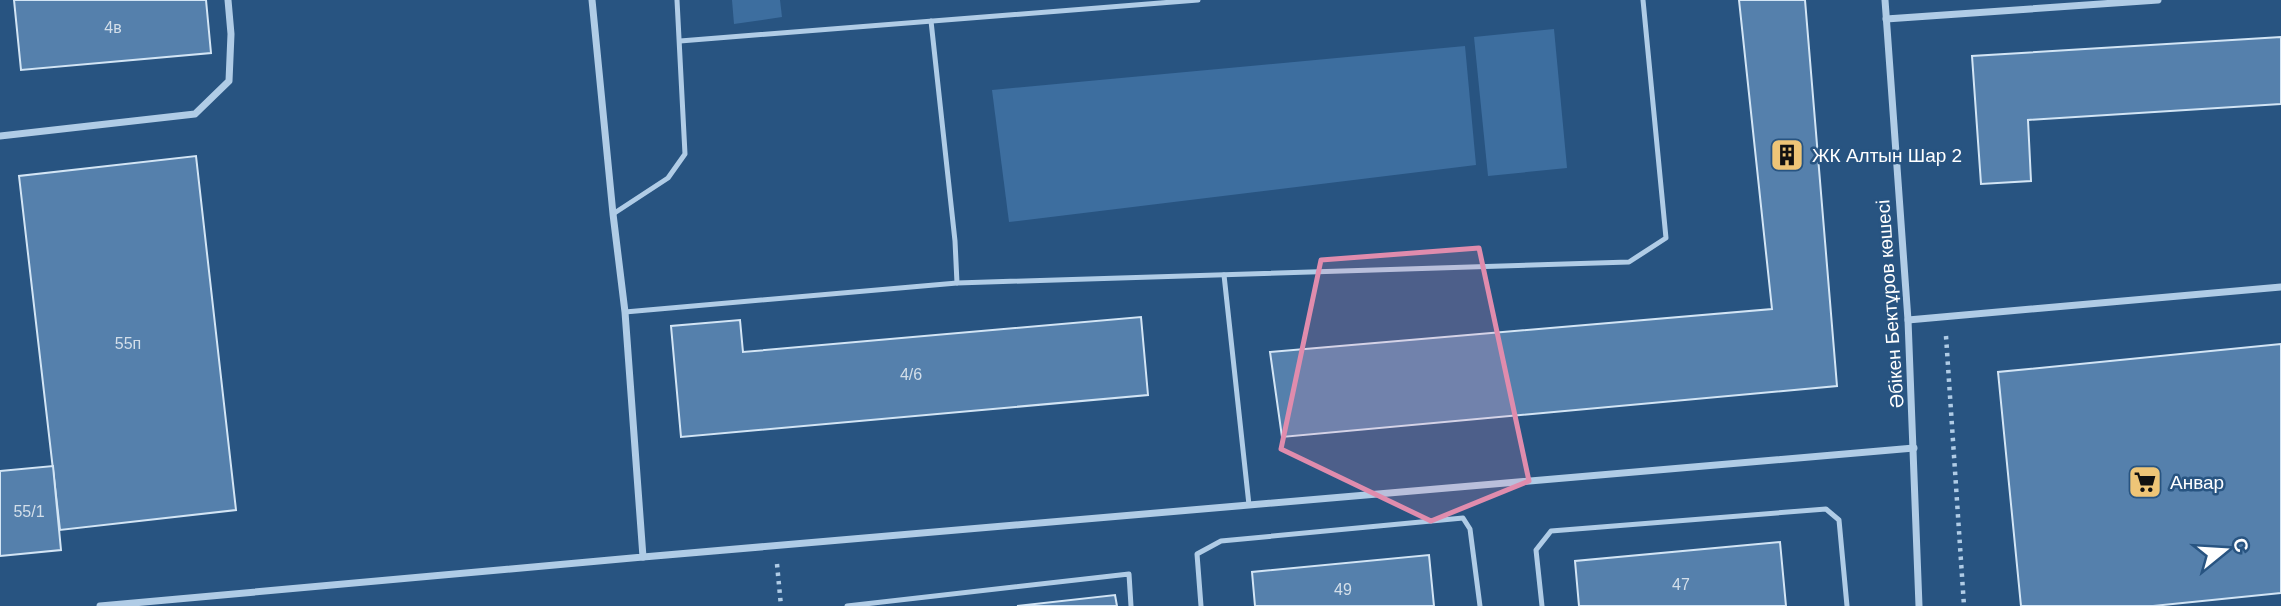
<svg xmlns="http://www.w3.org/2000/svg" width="2281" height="606" font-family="Arial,sans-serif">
	<rect width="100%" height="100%" fill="#285481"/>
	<g fill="#3d6e9f">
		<polygon points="732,0 780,0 782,17 734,24"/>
		<polygon points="1554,29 1567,168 1488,176 1474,37"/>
		<polygon points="1465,46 1476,165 1009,222 992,90"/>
	</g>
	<g fill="#5580ac" stroke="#d3e5f5" stroke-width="2">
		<polygon points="14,0 206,0 211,53 21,70"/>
		<polygon points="1739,0 1805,0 1837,386 1282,437 1270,352 1772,309"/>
		<polygon points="2281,37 2281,104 2028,120 2031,181 1981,184 1972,56"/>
		<polygon points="196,156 236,510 60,530 19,176"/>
		<polygon points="1141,317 1148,395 681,437 671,326 740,320 743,352"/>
		<polygon points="2281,344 2281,593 2153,606 2021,606 1998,372"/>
		<polygon points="53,466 61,550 0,556 0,471"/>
		<polygon points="1780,542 1786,606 1579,606 1575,561"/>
		<polygon points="1429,555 1434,606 1255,606 1252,572"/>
		<polygon points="1115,595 1117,606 1017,606"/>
	</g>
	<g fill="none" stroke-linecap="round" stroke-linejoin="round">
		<g stroke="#b0cce6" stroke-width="4.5" stroke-dasharray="3.5 5" stroke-linecap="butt">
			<polyline points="1946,336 1964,606"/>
			<polyline points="777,564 781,606"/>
		</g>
		<g stroke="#b0cce6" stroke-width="5">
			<polyline points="680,41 1198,0"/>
			<polyline points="613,214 668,178 685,154 677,0"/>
			<polyline points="1224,275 1249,505"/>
			<polyline points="957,283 1629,262 1666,238 1643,0"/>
			<polyline points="625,312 957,283 955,241 931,21"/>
			<polyline points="847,606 1129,574 1131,606"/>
			<polyline points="1201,606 1197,554 1221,541 1463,518 1470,529 1480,606"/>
			<polyline points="1542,606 1536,550 1551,531 1826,509 1839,520 1847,606"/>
		</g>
		<g stroke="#b0cce6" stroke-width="7">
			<polyline points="1885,0 1908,320 1919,606"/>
			<polyline points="1886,19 2158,0"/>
			<polyline points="0,136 195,114 229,81 231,34 228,0"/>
			<polyline points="1908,320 2281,287"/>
			<polyline points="643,557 1914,448"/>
			<polyline points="100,606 643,557 625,312 613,214 592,0"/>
		</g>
	</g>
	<path fill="#e08cad" fill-opacity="0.2" stroke="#e08cad" stroke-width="5" stroke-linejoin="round" d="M1479,248L1529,481L1431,521L1281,449L1321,260Z"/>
	<defs>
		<symbol id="building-square" viewBox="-11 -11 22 22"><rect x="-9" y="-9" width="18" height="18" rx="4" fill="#eec577" stroke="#285481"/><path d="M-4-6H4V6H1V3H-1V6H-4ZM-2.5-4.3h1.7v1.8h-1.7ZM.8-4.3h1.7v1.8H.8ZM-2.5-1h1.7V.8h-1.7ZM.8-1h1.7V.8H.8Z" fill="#111"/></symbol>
		<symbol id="supermarket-square" viewBox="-11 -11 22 22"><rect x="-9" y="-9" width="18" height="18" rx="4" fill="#eec577" stroke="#285481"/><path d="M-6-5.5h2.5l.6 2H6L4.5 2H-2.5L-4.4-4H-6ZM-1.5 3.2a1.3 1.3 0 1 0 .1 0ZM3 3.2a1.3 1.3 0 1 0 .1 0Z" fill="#111"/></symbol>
	</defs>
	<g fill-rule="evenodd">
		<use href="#building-square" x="1768" y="136" width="38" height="38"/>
		<use href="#supermarket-square" x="2126" y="463" width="38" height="38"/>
	</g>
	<g text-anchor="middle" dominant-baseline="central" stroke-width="5" stroke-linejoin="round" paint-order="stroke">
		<g font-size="16" fill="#d4dfea">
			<text x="113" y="27">4в</text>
			<text x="128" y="343">55п</text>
			<text x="911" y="374">4/6</text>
			<text x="29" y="511">55/1</text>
			<text x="1681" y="584">47</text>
			<text x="1343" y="589">49</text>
		</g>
		<g font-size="19" fill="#fff" stroke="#285481" text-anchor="start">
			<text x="1812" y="155">ЖК Алтын Шар 2</text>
			<text x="2170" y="482">Анвар</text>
		</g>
		<g font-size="19" fill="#fff" stroke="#285481">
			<text transform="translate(1890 304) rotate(-94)">Әбікен Бектұров көшесі</text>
		</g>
	</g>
	<g transform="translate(2225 550) rotate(72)" stroke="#285481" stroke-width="5" paint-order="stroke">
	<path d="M0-5L12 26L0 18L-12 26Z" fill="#ffffff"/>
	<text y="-10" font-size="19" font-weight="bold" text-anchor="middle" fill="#ffffff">С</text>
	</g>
</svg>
